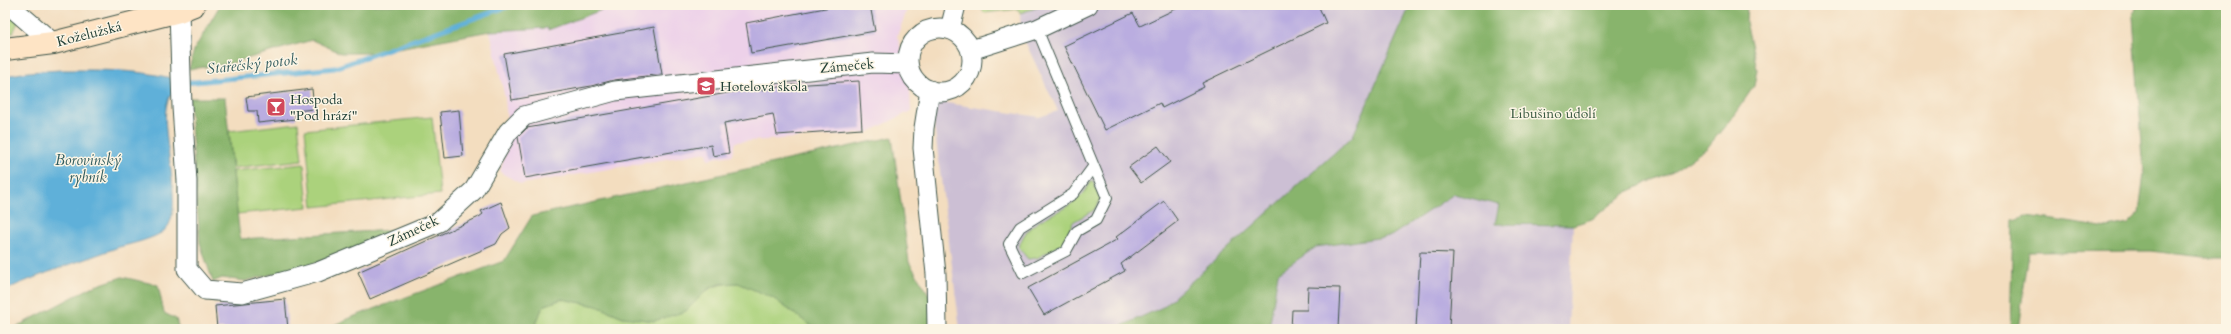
<svg xmlns="http://www.w3.org/2000/svg" width="2231" height="334" font-family="Cardo,serif">
	<rect width="100%" height="100%" fill="#fcf5e5"/>
	<filter id="ink" filterUnits="userSpaceOnUse"><feTurbulence type="fractalNoise" baseFrequency=".025" numOctaves="2"/><feDisplacementMap in="SourceGraphic" scale="8" xChannelSelector="R" yChannelSelector="G"/><feConvolveMatrix kernelMatrix="1 2 1 2 8 2 1 2 1" color-interpolation-filters="sRGB"/></filter>
	<filter id="wash" filterUnits="userSpaceOnUse"><feTurbulence type="fractalNoise" baseFrequency=".012" numOctaves="4" result="noise"/><feDisplacementMap in="SourceGraphic" scale="16" xChannelSelector="R" yChannelSelector="G"/><feGaussianBlur stdDeviation="0.9" result="paint"/><feColorMatrix in="noise" values="0 0 0 0 0 0 0 0 0 0 0 0 0 0 0 0 0 1.4 0 .05"/><feComposite in="paint" operator="in"/></filter>
	<g filter="url(#wash)">
		<rect width="100%" height="100%" fill="#f3ddbf"/>
		<polygon fill="#edd1e9" points="615,5 909,5 897,36 909,74 911,111 867,133 735,142 732,155 708,159 707,152 521,184 500,172 509,141 505,98 490,31 548,28 549,30"/>
		<g fill="#ccbfd4">
			<polygon points="977,5 1414,5 1409,8 1353,136 1163,307 1115,329 960,329 932,108 940,102 1039,117 1058,111 1021,33 1020,13 1018,9 985,13"/>
			<polygon points="1454,194 1499,205 1496,224 1573,225 1568,329 1269,329 1278,273 1316,247 1391,236"/>
		</g>
		<g fill="#abd27c" stroke="#658858">
			<polygon points="5,5 21,16 13,33 5,33"/>
			<polygon points="977,5 1045,5 1020,13 1018,9 985,13"/>
			<polygon points="432,117 440,194 313,207 305,130"/>
			<polygon points="298,123 302,160 233,168 229,131"/>
			<polygon points="304,164 308,207 237,214 233,171"/>
			<path d="M1092,180L1101,199L1094,210L1073,222L1064,243L1037,258L1028,259L1019,248C1025,218 1059,216 1079,198C1084,194 1088,186 1092,180Z"/>
			<path d="M739,283L773,298L810,325L831,329H534L543,306L562,299L597,306L623,317L686,311C706,290 708,284 739,283Z"/>
		</g>
		<g fill="#88b46c" stroke="#547850">
			<polygon points="220,5 615,5 548,30 548,28 490,31 371,53 341,53 312,40 228,64 189,69 194,50"/>
			<polygon points="1414,5 1747,5 1746,22 1757,69 1754,86 1734,115 1707,148 1673,171 1629,191 1592,219 1573,225 1495,224 1499,205 1454,194 1391,236 1316,247 1278,273 1269,329 1115,329 1163,307 1353,136 1409,8"/>
			<polygon points="2137,5 2226,5 2226,257 2204,257 2150,251 2029,252 2018,329 2010,329 2013,220 2027,216 2107,228 2128,224 2139,213 2144,173 2133,17"/>
			<polygon points="189,98 225,98 240,239 391,230 379,239 332,259 245,281 222,278 213,282 200,243"/>
			<polygon points="892,137 909,262 950,329 831,329 810,325 773,298 738,283 719,284 708,289 686,311 654,321 623,317 597,306 562,299 543,306 534,329 325,329 355,316 504,261 532,216"/>
			<polygon points="122,277 158,285 164,313 176,319 179,329 12,329 92,287"/>
		</g>
		<path fill="#5eb0d9" stroke="#3e7686" d="M61,70C102,70 142,69 182,81C178,86 172,92 169,98C155,125 188,208 165,230C157,238 131,244 119,247C81,261 42,273 5,290V76L28,72Z"/>
		<g fill="none" stroke-linecap="round" stroke-linejoin="round">
			<polyline stroke="#5eb0d9" stroke-width="5" points="185,83 335,68 512,5"/>
		</g>
		<g id="blocks">
			<g fill="#baade0">
				<polygon points="841,5 870,5 875,31 751,53 746,23"/>
				<polygon points="1184,5 1318,5 1326,23 1202,83 1204,87 1162,108 1160,103 1105,130 1064,46 1133,13 1140,26"/>
				<polygon points="654,27 662,74 614,80 591,86 512,100 504,54"/>
				<polygon points="859,81 862,129 777,135 773,114 724,123 729,153 713,156 711,145 525,178 518,137 527,128 762,87 762,90 791,85"/>
				<polygon points="312,89 314,109 295,111 296,119 258,123 257,111 248,111 246,97"/>
				<polygon points="459,110 463,156 445,158 440,112"/>
				<polygon points="1158,146 1170,162 1141,183 1129,167"/>
				<polygon points="1164,201 1178,221 1121,264 1125,271 1044,315 1028,288 1118,239 1116,237"/>
				<polygon points="501,202 510,228 502,234 496,244 370,299 358,272 479,217 483,214 481,211"/>
				<polygon points="1420,252 1453,253 1449,329 1416,329"/>
				<polygon points="1308,287 1340,288 1338,329 1291,329 1292,310 1307,310"/>
				<polygon points="285,299 288,329 217,329 215,306"/>
			</g>
		</g>
	</g>
	<g filter="url(#ink)">
		<use href="#blocks" fill-opacity="0" stroke="#3f5549" stroke-width="1"/>
		<g fill="none" stroke-linecap="round" stroke-linejoin="round">
			<defs>
				<polyline id="lane" points="1037,29 1107,198 1096,220 1077,231 1066,251 1023,273 1009,244 1020,227 1073,194 1093,167"/>
				<g id="street">
					<polyline points="9,5 53,43"/>
					<polyline points="179,11 182,107 187,181 187,269 205,290 242,293 318,272 439,222 474,190 508,132 524,116 615,91 873,63 908,64"/>
					<circle cx="940" cy="60" r="32"/>
					<polyline points="950,29 956,5"/>
					<polyline points="971,50 1037,29 1088,5"/>
					<polyline points="930,90 924,128 923,148 936,274 937,329"/>
				</g>
				<polyline id="secondary" points="5,49 53,43 179,11 194,5"/>
			</defs>
			<use href="#lane" stroke="#3f5549" stroke-width="12"/>
			<use href="#street" stroke="#3f5549" stroke-width="21"/>
			<use href="#secondary" stroke="#3f5549" stroke-width="24"/>
			<use href="#lane" stroke="#fff" stroke-width="10"/>
			<use href="#street" stroke="#fff" stroke-width="19"/>
			<use href="#secondary" stroke="#fee4c5" stroke-width="22"/>
		</g>
	</g>
	<defs>
		<symbol id="university-square" viewBox="-11 -11 22 22"><rect x="-9" y="-9" width="18" height="18" rx="4" fill="#d1495b" stroke="#fcf5e5"/><path d="M0-5L7-2L0 1L-7-2ZM-4 1L0 2.5L4 1V4Q0 6-4 4Z" fill="#fff"/></symbol>
		<symbol id="bar-square" viewBox="-11 -11 22 22"><rect x="-9" y="-9" width="18" height="18" rx="4" fill="#d1495b" stroke="#fcf5e5"/><path d="M-6-5H6L.8 .8V4.5H3.5V6h-7V4.5H-.8V.8Z" fill="#fff"/></symbol>
	</defs>
	<g fill-rule="evenodd">
		<use href="#university-square" x="695" y="75" width="22" height="22"/>
		<use href="#bar-square" x="265" y="96" width="22" height="22"/>
	</g>
	<g text-anchor="middle" dominant-baseline="central" stroke-width="3" stroke-linejoin="round" paint-order="stroke">
		<g font-size="14" fill="#1f3d34" stroke="#fcf5e5">
			<text transform="translate(89 34) rotate(-14)">Koželužská</text>
			<text transform="translate(847 66) rotate(-5)">Zámeček</text>
			<text transform="translate(413 231) rotate(-25)">Zámeček</text>
		</g>
		<g font-size="14" fill="#1f3d34" stroke="#fcf5e5" text-anchor="start">
			<text x="720" y="86">Hotelová škola</text>
			<text x="290" y="99">Hospoda<tspan x="290" dy="16">"Pod hrází"</tspan></text>
		</g>
		<g font-size="14" fill="#3b5b42" stroke="#fcf5e5">
			<text x="1553" y="113">Libušino údolí</text>
		</g>
		<g font-size="15" font-style="italic" fill="#2f5a5d" stroke="#fcf5e5">
			<text transform="translate(252 64) rotate(-6)">Stařečský potok</text>
			<text x="88" y="160">Borovinský<tspan x="88" dy="17">rybník</tspan></text>
		</g>
	</g>
	<rect width="2231" height="334" fill="none" stroke="#fcf5e5" stroke-width="20"/>
</svg>
